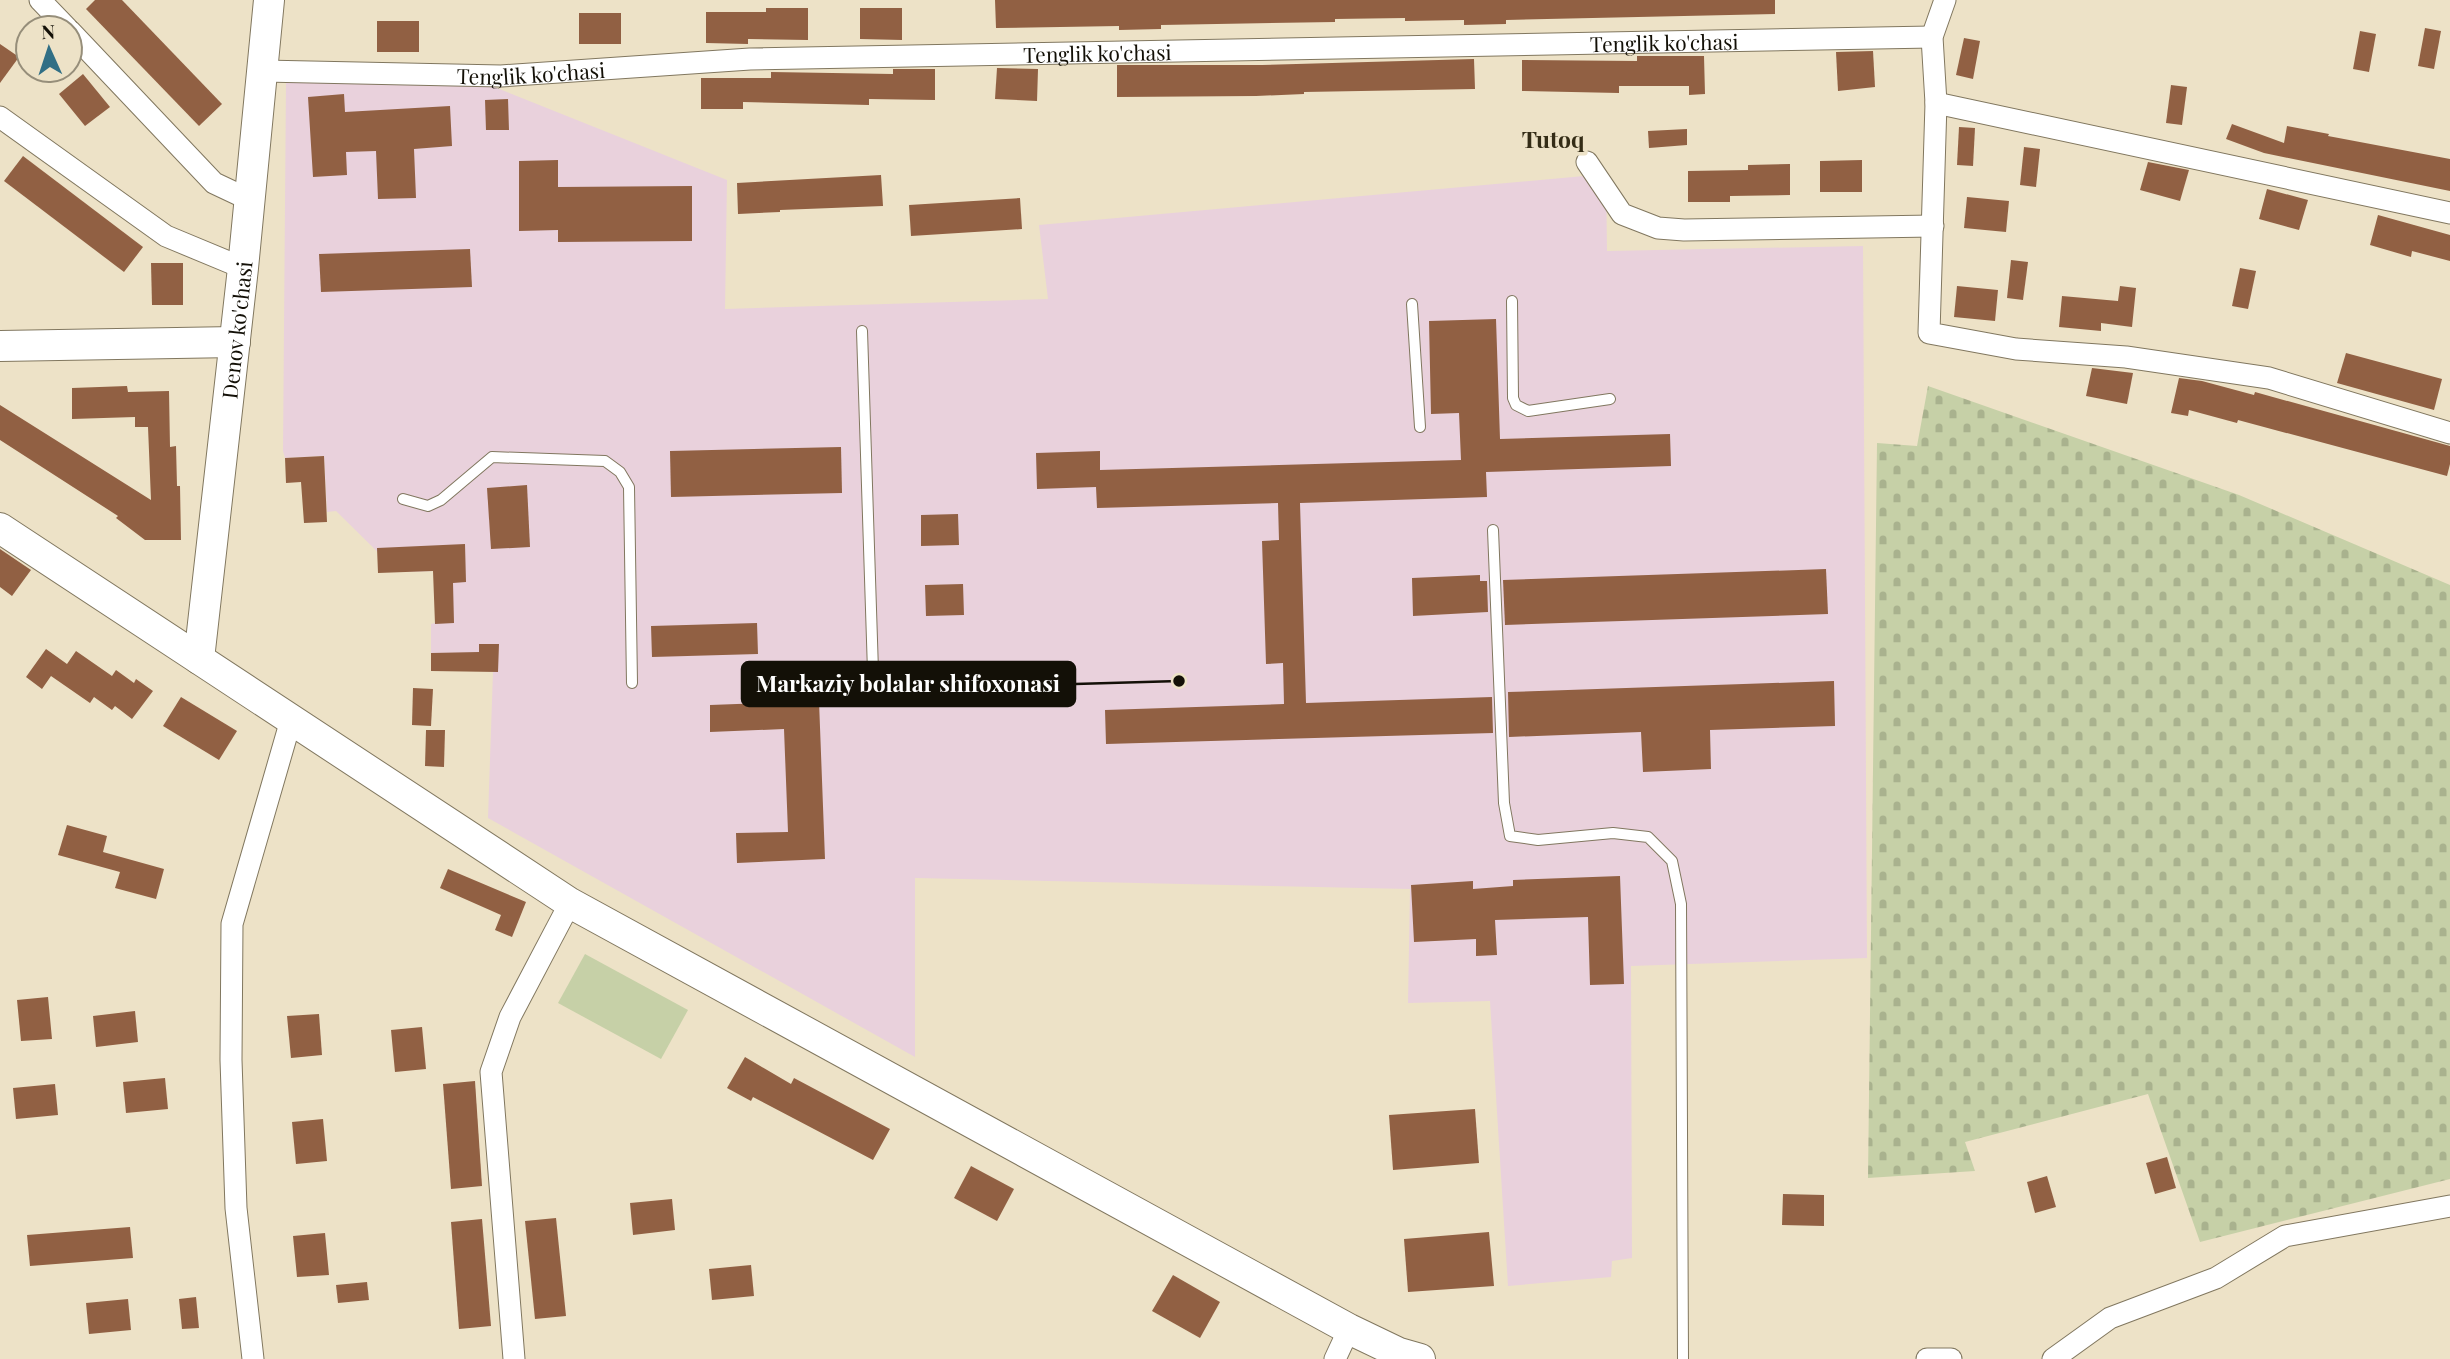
<svg xmlns="http://www.w3.org/2000/svg" width="2450" height="1359" font-family="'Playfair Display',serif">
	<defs>
		<pattern id="cemetery-stones" width="16" height="16" patternUnits="userSpaceOnUse" patternTransform="scale(1.75)"><rect width="16" height="16" fill="#c6d0a7"/><path d="M2 7V4a2 2 0 0 1 4 0v3zM10 15v-3a2 2 0 0 1 4 0v3z" fill="#a9b28e"/></pattern>
	</defs>
	<rect width="100%" height="100%" fill="#ede2c7"/>
	<polygon fill="#e9d1dc" points="482,82 727,180 725,309 1048,299 1039,225 1606,174 1607,251 1863,246 1867,958 1631,966 1632,1258 1612,1261 1611,1277 1508,1286 1490,1001 1408,1003 1410,889 915,878 915,1057 488,818 493,672 478,670 431,671 431,624 435,623 437,571 398,572 336,511 327,512 324,456 285,458 283,451 286,83"/>
	<polygon fill="#c6d0a7" points="585,954 688,1010 661,1059 558,1003"/>
	<polygon fill="url(#cemetery-stones)" points="1928,386 2239,495 2450,585 2450,1179 2200,1242 2148,1094 1965,1142 1975,1171 1868,1178 1877,443 1917,446"/>
	<g fill="#916043">
		<polygon points="95,0 122,0 222,104 199,126 86,9"/>
		<polygon points="995,0 1775,0 1775,14 1506,20 1506,24 1464,25 1464,20 1405,21 1405,18 1335,19 1335,22 1161,25 1161,29 1119,30 1119,26 996,28"/>
		<polygon points="766,8 808,8 808,40 748,39 748,44 706,43 706,12 766,12"/>
		<polygon points="860,8 902,8 902,40 860,39"/>
		<rect x="579" y="13" width="42" height="31"/>
		<rect x="377" y="21" width="42" height="31"/>
		<polygon points="2425,28 2441,31 2434,69 2418,66"/>
		<polygon points="2360,31 2376,34 2369,72 2353,69"/>
		<polygon points="1964,38 1980,41 1973,79 1956,75"/>
		<polygon points="0,44 19,57 0,83"/>
		<polygon points="1873,51 1875,87 1838,91 1836,52"/>
		<polygon points="1637,56 1704,56 1705,94 1689,95 1689,86 1619,86 1619,93 1522,91 1522,60 1637,61"/>
		<polygon points="1474,59 1475,89 1304,92 1304,94 1256,96 1117,97 1117,65 1262,65"/>
		<polygon points="997,68 1038,69 1037,101 995,99"/>
		<polygon points="893,69 935,69 935,100 869,99 869,105 743,102 743,109 701,109 701,78 771,78 771,72 893,74"/>
		<polygon points="83,74 110,107 85,126 59,94"/>
		<polygon points="2171,85 2187,87 2182,125 2166,123"/>
		<polygon points="344,94 345,112 450,106 452,146 414,149 416,198 378,199 376,151 346,152 347,175 313,177 308,97"/>
		<polygon points="508,99 509,130 486,130 485,100"/>
		<polygon points="2232,124 2284,143 2287,126 2329,134 2328,136 2450,159 2450,191 2264,153 2226,139"/>
		<polygon points="1959,127 1975,128 1973,166 1957,165"/>
		<polygon points="1687,129 1687,145 1649,148 1648,131"/>
		<polygon points="2024,147 2040,149 2036,187 2020,185"/>
		<polygon points="23,156 143,247 124,272 4,181"/>
		<polygon points="558,160 558,187 692,186 692,241 558,242 558,230 519,231 519,161"/>
		<polygon points="1862,160 1862,192 1820,192 1820,161"/>
		<polygon points="2148,162 2189,170 2180,201 2140,190"/>
		<polygon points="1790,164 1790,195 1730,196 1730,202 1688,202 1688,171 1748,170 1748,165"/>
		<polygon points="881,175 883,206 780,210 780,212 738,214 737,183"/>
		<polygon points="2267,189 2308,200 2299,230 2259,219"/>
		<polygon points="1967,197 2009,201 2006,232 1964,228"/>
		<polygon points="1020,198 1022,229 911,236 909,205"/>
		<polygon points="2378,215 2450,235 2450,261 2412,251 2411,257 2370,245"/>
		<polygon points="470,249 472,287 321,292 319,254"/>
		<polygon points="2011,260 2028,262 2023,300 2007,298"/>
		<polygon points="151,263 183,263 183,305 152,305"/>
		<polygon points="2240,268 2256,271 2248,309 2232,306"/>
		<polygon points="1957,286 1998,290 1995,321 1954,317"/>
		<polygon points="2120,286 2136,288 2132,327 2101,323 2101,331 2059,327 2062,296 2118,301"/>
		<polygon points="1496,319 1500,439 1670,434 1671,466 1486,472 1487,497 1300,503 1306,703 1492,697 1493,733 1106,744 1105,710 1284,704 1283,663 1266,664 1262,541 1279,540 1278,503 1097,508 1096,487 1037,489 1036,453 1100,451 1100,470 1461,460 1459,413 1431,414 1429,321"/>
		<polygon points="2346,353 2442,379 2434,410 2337,383"/>
		<polygon points="2092,368 2133,373 2127,404 2086,396"/>
		<polygon points="2179,378 2202,381 2254,395 2255,392 2450,446 2450,464 2447,476 2238,420 2237,423 2189,410 2188,416 2171,413"/>
		<polygon points="127,386 128,392 169,391 170,447 176,446 177,486 180,486 181,540 145,540 116,518 118,516 0,440 0,405 151,500 148,427 135,427 135,417 72,419 72,388"/>
		<polygon points="841,447 842,493 671,497 670,451"/>
		<polygon points="324,456 327,522 304,523 301,482 286,483 285,458"/>
		<polygon points="527,485 530,547 491,549 487,488"/>
		<polygon points="958,514 959,545 921,546 921,515"/>
		<polygon points="465,544 466,582 453,583 454,623 435,624 433,571 378,573 377,548"/>
		<polygon points="0,549 31,570 12,596 0,587"/>
		<polygon points="1826,569 1828,614 1505,625 1503,580"/>
		<polygon points="1480,575 1480,581 1487,581 1488,612 1413,616 1412,578"/>
		<polygon points="963,584 964,615 926,616 925,585"/>
		<polygon points="757,623 758,654 652,657 651,626"/>
		<polygon points="479,644 499,644 498,672 431,671 431,653 479,652"/>
		<polygon points="46,649 67,664 76,651 112,676 116,670 134,683 136,679 153,691 132,719 115,706 112,710 94,697 90,703 51,676 42,689 26,677"/>
		<polygon points="1834,681 1835,726 1710,730 1711,769 1643,772 1641,732 1509,737 1508,692"/>
		<polygon points="413,688 433,689 431,726 412,725"/>
		<polygon points="181,697 237,731 219,760 163,726"/>
		<polygon points="819,701 825,859 737,863 736,833 788,832 784,729 710,732 710,705"/>
		<polygon points="426,730 445,730 444,767 425,766"/>
		<polygon points="67,825 107,836 103,852 164,869 156,899 115,888 120,872 58,855"/>
		<polygon points="448,869 526,902 512,937 495,930 501,915 440,888"/>
		<polygon points="1620,876 1624,984 1590,985 1588,917 1495,920 1497,955 1476,956 1476,939 1414,942 1411,885 1473,881 1473,889 1513,886 1513,880"/>
		<polygon points="48,997 52,1039 21,1041 17,1000"/>
		<polygon points="135,1011 138,1042 96,1047 93,1016"/>
		<polygon points="319,1014 322,1055 291,1058 287,1016"/>
		<polygon points="422,1027 426,1069 395,1072 391,1030"/>
		<polygon points="745,1057 791,1084 794,1078 890,1129 873,1160 753,1097 751,1101 727,1088"/>
		<polygon points="165,1078 168,1109 126,1113 123,1082"/>
		<polygon points="475,1081 482,1186 451,1189 443,1084"/>
		<polygon points="55,1084 58,1115 16,1119 13,1088"/>
		<polygon points="1475,1109 1479,1163 1393,1170 1389,1115"/>
		<polygon points="323,1119 327,1161 296,1164 292,1122"/>
		<polygon points="2167,1157 2176,1188 2155,1194 2146,1163"/>
		<polygon points="971,1166 1014,1189 997,1221 954,1198"/>
		<polygon points="2047,1176 2056,1207 2035,1213 2027,1182"/>
		<polygon points="1783,1194 1824,1195 1824,1226 1782,1225"/>
		<polygon points="672,1199 675,1230 633,1235 630,1203"/>
		<polygon points="556,1218 566,1316 535,1319 525,1221"/>
		<polygon points="482,1219 491,1326 459,1329 451,1222"/>
		<polygon points="130,1227 133,1258 30,1266 27,1235"/>
		<polygon points="1489,1232 1494,1286 1408,1292 1404,1239"/>
		<polygon points="325,1233 329,1275 297,1277 293,1236"/>
		<polygon points="751,1265 754,1296 712,1300 709,1269"/>
		<polygon points="1173,1275 1220,1302 1200,1338 1152,1311"/>
		<polygon points="367,1282 369,1300 338,1303 336,1285"/>
		<polygon points="196,1297 199,1328 182,1329 179,1299"/>
		<polygon points="128,1299 131,1330 89,1334 86,1303"/>
	</g>
	<g fill="none" stroke-linecap="round" stroke-linejoin="round">
		<defs>
			<g id="lane">
				<polyline points="1512,301 1513,398 1516,405 1528,411 1610,399"/>
				<polyline points="1412,304 1420,427"/>
				<polyline points="862,331 873,671"/>
				<polyline points="403,499 428,506 441,500 492,457 605,461 620,472 629,487 632,683"/>
				<polyline points="1493,530 1504,803 1510,836 1538,840 1613,833 1648,837 1672,861 1681,904 1683,1359"/>
			</g>
			<g id="street">
				<polyline points="40,0 67,28"/>
				<polyline points="1945,0 1932,37 1936,103 1929,333 2016,349 2126,357 2269,378 2450,433"/>
				<polyline points="70,31 214,183 250,200"/>
				<path id="s1" d="M263,71L501,76L750,59L1932,37"/>
				<polyline points="1936,103 2450,213"/>
				<polyline points="0,117 166,236 243,268"/>
				<polyline points="1587,162 1622,214 1658,228 1684,230 1933,226"/>
				<polyline points="253,1359 236,1208 231,1060 232,924 291,720"/>
				<polyline points="514,1359 491,1072 510,1017 570,903"/>
				<polyline points="1335,1359 1349,1329"/>
				<polyline points="1927,1359 1951,1359"/>
				<polyline points="2053,1359 2110,1318 2216,1278 2285,1236 2450,1206"/>
			</g>
			<g id="secondary">
				<polyline points="0,346 235,342"/>
				<polyline points="0,528 570,903 1349,1329 1399,1353 1420,1359"/>
				<path id="s2" d="M199,659L243,268L269,0"/>
			</g>
		</defs>
		<use href="#lane" stroke="#81775f" stroke-width="12"/>
		<use href="#street" stroke="#81775f" stroke-width="23"/>
		<use href="#secondary" stroke="#81775f" stroke-width="32"/>
		<use href="#lane" stroke="#fff" stroke-width="10"/>
		<use href="#street" stroke="#fff" stroke-width="21"/>
		<use href="#secondary" stroke="#fff" stroke-width="30"/>
	</g>
	<g text-anchor="middle" dominant-baseline="central" stroke-width="7" stroke-linejoin="round" paint-order="stroke">
		<g font-size="21" fill="#131007" stroke="#ede2c7">
			<text stroke="none"><textPath href="#s1" startOffset="1402">Tenglik ko'chasi</textPath></text>
			<text stroke="none"><textPath href="#s1" startOffset="835">Tenglik ko'chasi</textPath></text>
			<text stroke="none"><textPath href="#s1" startOffset="268">Tenglik ko'chasi</textPath></text>
			<text stroke="none"><textPath href="#s2" startOffset="331">Denov ko'chasi</textPath></text>
		</g>
		<g font-size="23" font-weight="bold" fill="#342c16" stroke="#ede2c7">
			<text x="1553" y="138">Tutoq</text>
		</g>
	</g>
	<path fill="none" stroke="#131007" stroke-width="2.5" d="M1179 681L1075 684"/>
	<circle fill="#131007" stroke="#ede2c7" stroke-width="2.5" cx="1179" cy="681" r="7"/>
	<rect fill="#131007" stroke="#131007" stroke-width="2.5" x="742" y="662" width="333" height="44" rx="7"/>
	<g font-size="23" text-anchor="middle" font-weight="bold" fill="#fff">
		<text x="908" y="692">Markaziy bolalar shifoxonasi</text>
	</g>
	<g transform="translate(49 49) rotate(357)"><circle r="33" fill="#ede2c7" stroke="#968e7a" stroke-width="2"/>
	<path d="M0-5L12 26L0 18L-12 26Z" fill="#316f85"/>
	<text y="-10" font-size="19" font-weight="bold" text-anchor="middle" fill="#131007">N</text>
	</g>
</svg>
